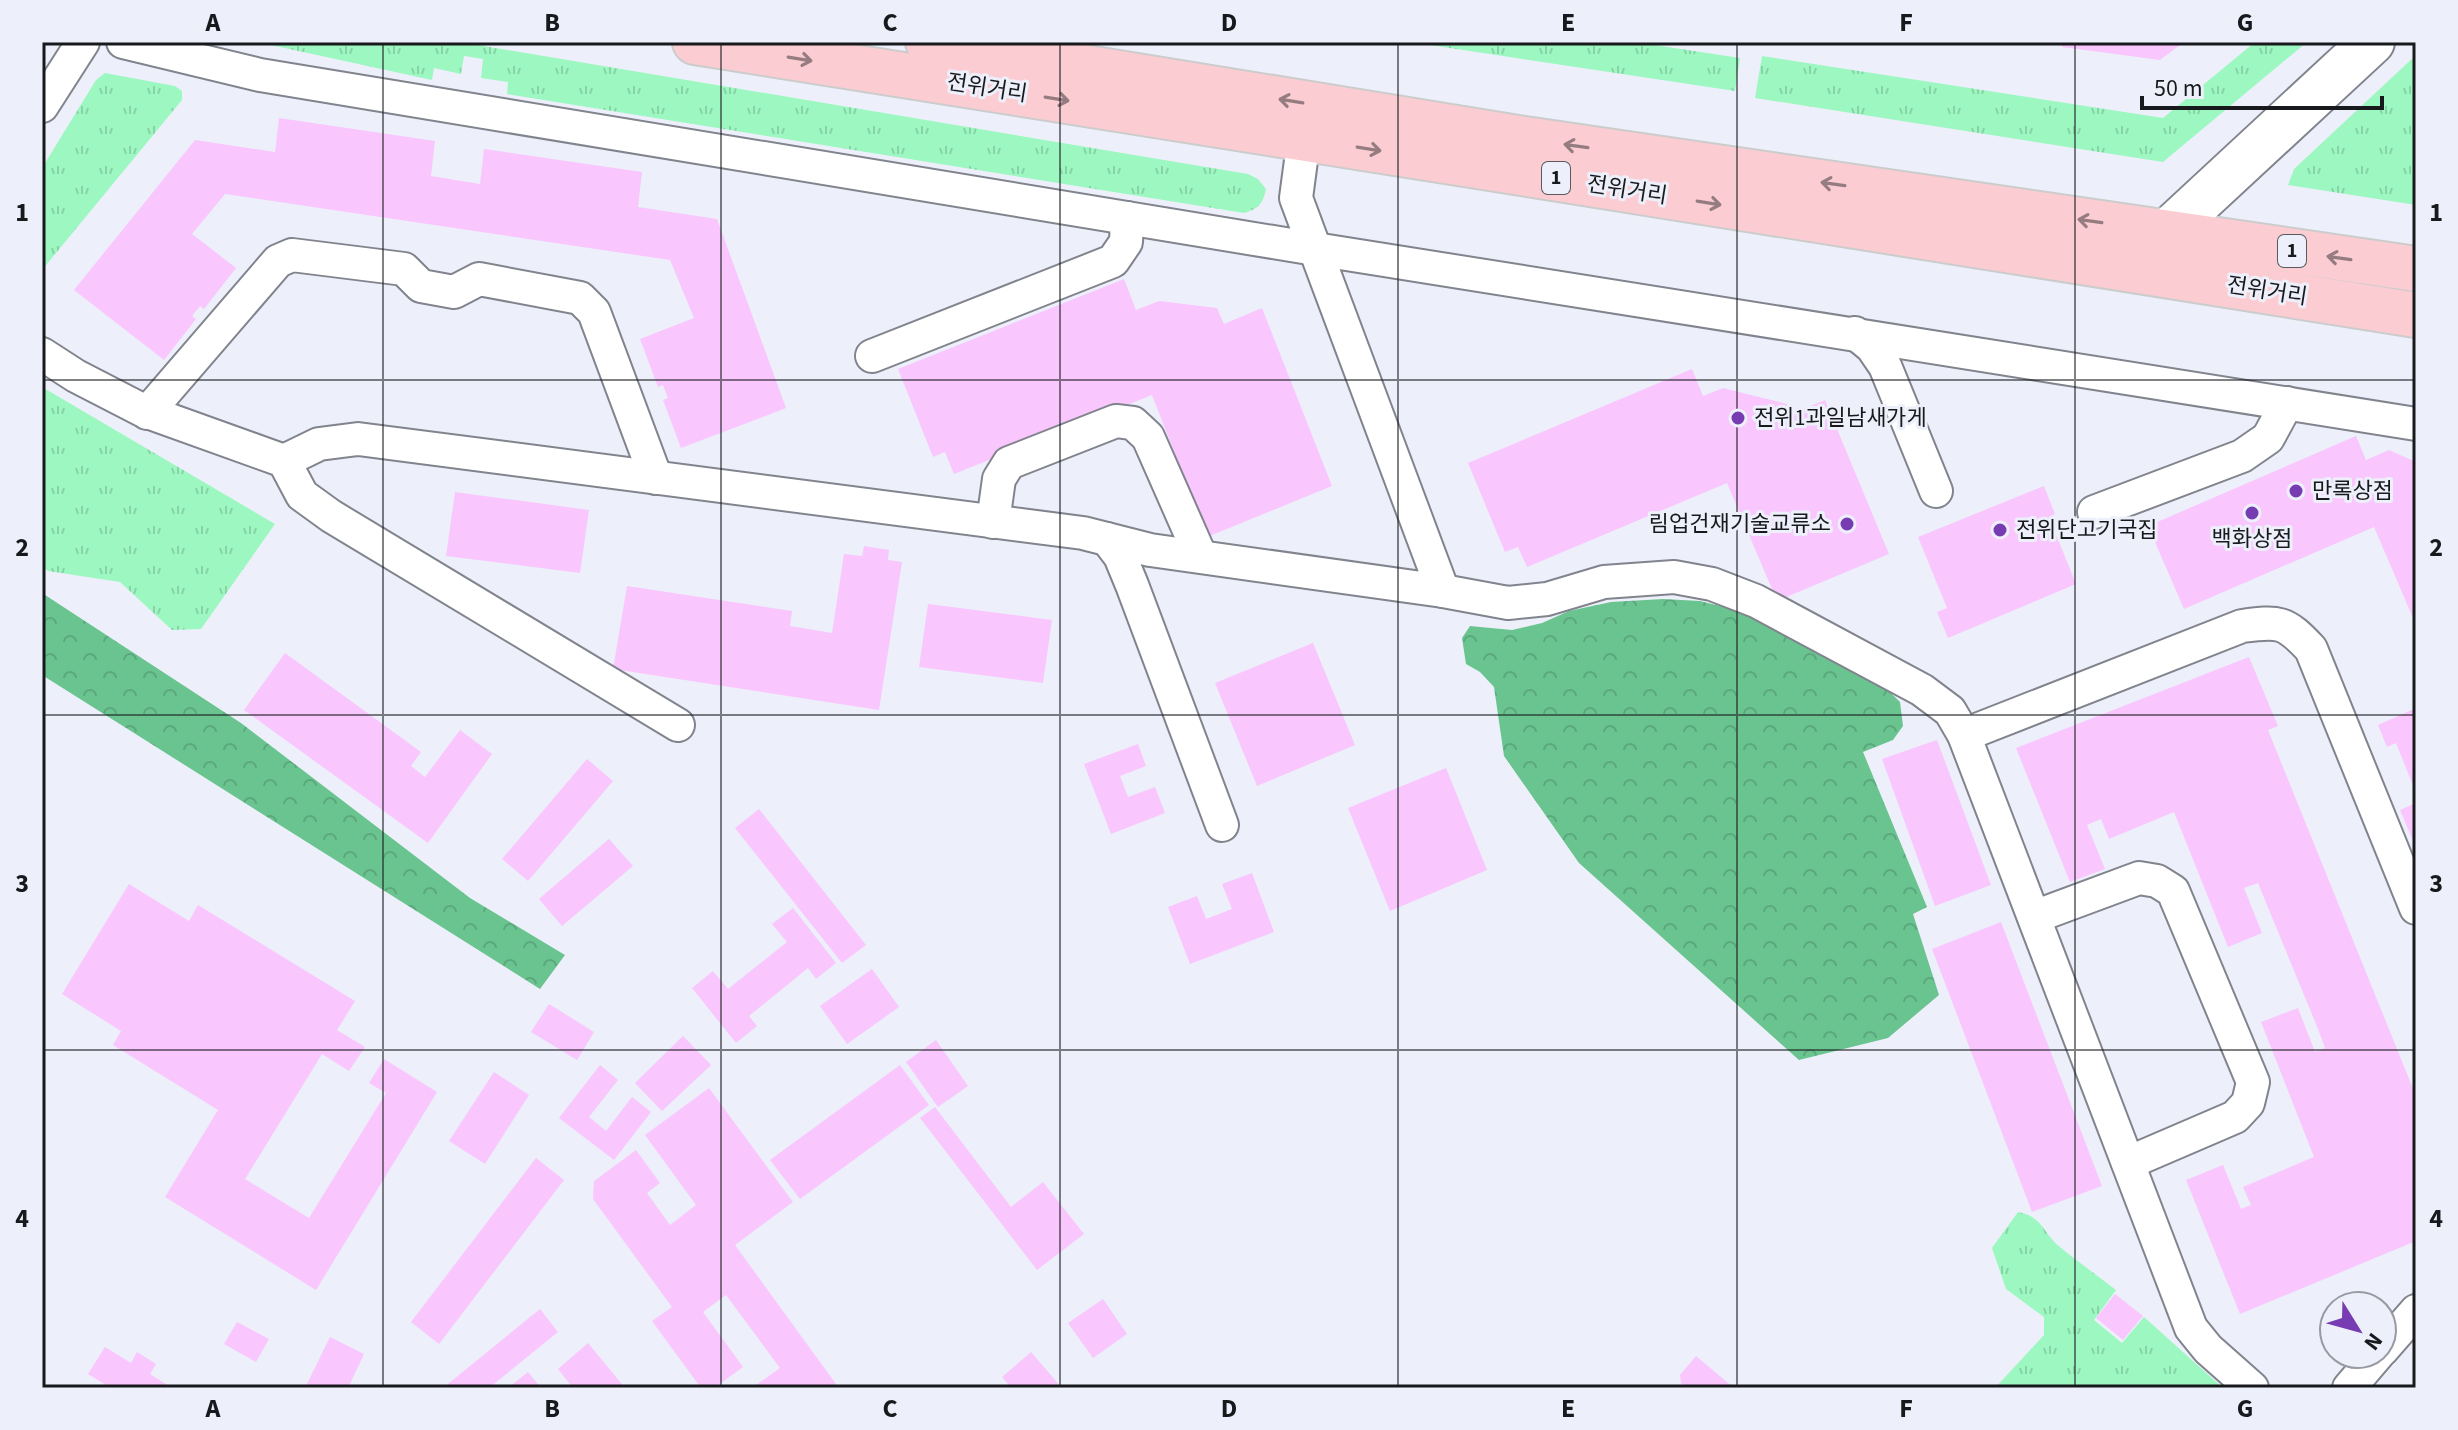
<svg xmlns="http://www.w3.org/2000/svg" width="2458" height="1430" font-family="'Source Sans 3','Noto Sans KR',sans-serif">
	<defs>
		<pattern id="grass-tufts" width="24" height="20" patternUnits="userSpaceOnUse" patternTransform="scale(2)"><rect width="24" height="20" fill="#9df7c1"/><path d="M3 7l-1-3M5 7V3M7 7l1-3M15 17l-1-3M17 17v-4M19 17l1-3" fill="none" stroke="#86d3a5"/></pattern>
		<pattern id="forest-crowns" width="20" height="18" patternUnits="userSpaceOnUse" patternTransform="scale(2)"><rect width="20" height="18" fill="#6ac490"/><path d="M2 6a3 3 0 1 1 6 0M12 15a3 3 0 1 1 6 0" fill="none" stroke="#5ba87c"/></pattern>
	</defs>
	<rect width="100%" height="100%" fill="#edf0fa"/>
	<g fill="url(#grass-tufts)">
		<path d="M257,42H460L1248,174L1258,179L1266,189C1263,204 1258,209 1244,213L507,94L508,82L481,78L483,59L464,56L461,74L434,68L432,80Z"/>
		<polygon points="1410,42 1635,42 1740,58 1735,91"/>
		<polygon points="2255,42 2307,42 2163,162 1755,98 1762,56 2163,118"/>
		<polygon points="2416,55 2416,205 2288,185 2294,169"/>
		<polygon points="105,73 175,86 182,91 182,100 42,270 42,168 96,80"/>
		<polygon points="42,387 275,524 201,629 172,630 120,582 48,571 42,567"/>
		<path d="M2018,1212C2044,1217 2042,1233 2060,1247C2078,1262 2098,1276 2116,1290L2094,1320L2122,1343L2144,1317L2223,1388H1995L2044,1335V1317L2006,1289L1992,1248Z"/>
	</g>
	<g fill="url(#forest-crowns)">
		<polygon points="42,593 241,723 470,898 565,955 540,989 42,675"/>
		<polygon points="1663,599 1700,601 1759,616 1890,692 1900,702 1903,726 1893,740 1863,752 1927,907 1913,914 1939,995 1888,1038 1799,1060 1579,863 1504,756 1494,687 1480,672 1466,664 1462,638 1470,626 1512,630 1542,623 1569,611 1611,602"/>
	</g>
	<g fill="#f9c6fd">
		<polygon points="2062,42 2184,42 2160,60 2062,47"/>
		<polygon points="279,118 435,141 431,176 480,184 484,149 642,172 638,207 717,219 786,408 681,448 663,400 668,398 663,385 658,387 640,339 694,318 670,260 225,194 192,234 236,268 204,309 200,306 192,316 196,319 164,360 74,290 195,140 275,152"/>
		<polygon points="1124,279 1136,310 1159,301 1217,308 1224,324 1262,308 1332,486 1207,537 1152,395 954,474 945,452 933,457 898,369"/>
		<polygon points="1692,369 1703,396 1723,388 1787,404 1791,414 1825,400 1889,554 1777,601 1727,483 1527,567 1518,547 1505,552 1468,463"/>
		<polygon points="2356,436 2366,460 2389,450 2416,462 2416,625 2374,527 2184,609 2148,526"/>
		<polygon points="2044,486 2055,514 2049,517 2076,584 1948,638 1937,612 1947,608 1918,537"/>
		<polygon points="455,492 589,510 580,573 446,556"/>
		<polygon points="864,546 889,550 888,560 902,562 879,710 613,669 627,586 792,611 790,626 832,633 844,554 862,556"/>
		<polygon points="928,604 1052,620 1043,683 919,667"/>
		<polygon points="1313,643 1355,745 1257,786 1215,683"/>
		<polygon points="285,653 421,752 411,766 425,777 460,730 492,754 428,843 244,710"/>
		<polygon points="2249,657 2278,726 2268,730 2416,1096 2416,1241 2240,1314 2186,1180 2223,1165 2241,1209 2251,1205 2243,1187 2314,1157 2261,1022 2298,1008 2315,1052 2325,1048 2318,1029 2258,883 2244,888 2262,933 2228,947 2174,812 2109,839 2101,819 2087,825 2105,869 2070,882 2016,748"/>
		<polygon points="2416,708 2416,793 2396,743 2387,747 2378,725"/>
		<polygon points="1937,740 1991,885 1935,906 1882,759"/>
		<polygon points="1138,744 1146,766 1120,776 1128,797 1155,787 1165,813 1111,834 1084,764"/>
		<polygon points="587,759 613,781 528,881 502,859"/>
		<polygon points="1446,768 1487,870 1390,911 1348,808"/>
		<polygon points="2416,803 2416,848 2400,810"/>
		<polygon points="759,809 866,945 842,963 735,828"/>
		<polygon points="609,839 633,866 562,926 539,899"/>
		<polygon points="1252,873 1274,932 1190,964 1168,907 1197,896 1206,919 1232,909 1222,884"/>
		<polygon points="129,884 189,921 198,905 355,1001 337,1030 365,1047 349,1071 322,1054 245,1179 309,1218 386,1093 369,1083 384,1059 437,1092 316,1290 165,1197 218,1110 113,1045 121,1031 62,994"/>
		<polygon points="793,908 836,963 816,979 808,968 749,1016 757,1026 736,1043 692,988 713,971 728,989 787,942 772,924"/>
		<polygon points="2001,922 2102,1186 2032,1212 1932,949"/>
		<polygon points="872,969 899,1007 847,1044 820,1006"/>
		<polygon points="549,1004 594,1032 577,1060 531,1032"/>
		<polygon points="683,1036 711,1065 662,1111 635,1083"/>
		<polygon points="936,1040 968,1086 938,1107 906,1062"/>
		<polygon points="600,1065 618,1080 589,1117 606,1131 632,1097 651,1112 614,1160 559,1118"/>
		<polygon points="900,1065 929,1105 800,1199 770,1160"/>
		<polygon points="494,1072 529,1095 485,1164 449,1141"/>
		<polygon points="709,1088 793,1202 735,1245 836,1384 830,1388 759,1388 756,1385 780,1368 726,1295 703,1312 743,1367 714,1388 701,1388 652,1321 672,1307 593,1199 594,1181 636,1150 660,1183 647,1193 670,1225 696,1205 645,1135"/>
		<polygon points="935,1107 1011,1207 1043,1182 1084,1234 1037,1270 920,1118"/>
		<polygon points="536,1158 564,1180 439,1344 411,1322"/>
		<polygon points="2115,1294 2143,1316 2123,1340 2096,1318"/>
		<polygon points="1103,1299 1127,1334 1093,1358 1068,1323"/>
		<polygon points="540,1309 558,1332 489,1388 443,1388"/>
		<polygon points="237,1322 269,1339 256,1362 224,1344"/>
		<polygon points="330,1337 364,1354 348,1388 305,1388"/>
		<polygon points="588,1343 625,1388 573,1388 558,1369"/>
		<polygon points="105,1347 131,1363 137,1352 156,1364 150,1374 172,1388 111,1388 88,1374"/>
		<polygon points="1031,1352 1062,1388 1003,1388 1008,1384 1002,1377"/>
		<polygon points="1696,1356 1734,1388 1686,1388 1681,1383 1680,1375"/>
		<polygon points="528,1372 541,1388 508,1388"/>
	</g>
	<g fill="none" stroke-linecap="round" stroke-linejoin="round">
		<defs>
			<g id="street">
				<polyline points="123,42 260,75 1315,249 1296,198 1304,138"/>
				<polyline points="42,106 83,42"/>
				<polyline points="1855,333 1872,347 1885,366 1936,491"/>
				<polyline points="42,354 76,376 142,410 284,461 302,495 331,516 678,725"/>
				<polyline points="872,356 1113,261 1126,242 1127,218"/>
				<polyline points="147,413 278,261 292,255 404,269 421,286 454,292 479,279 580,298 594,312 656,478"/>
				<polyline points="284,461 319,444 358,439 1083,533 1150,550 1443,591 1315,249 2416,424"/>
				<polyline points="2094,512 2242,456 2268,438 2287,403"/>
				<polyline points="993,522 999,479 1009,463 1116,421 1133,423 1148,437 1200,555"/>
				<polyline points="1107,539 1120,556 1132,585 1222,825"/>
				<polyline points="1443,591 1508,603 1547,599 1604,582 1674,577 1712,584 1756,601 1922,690 1950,711 1964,735 2191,1328 2208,1349 2252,1388"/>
				<path d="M1964,735L2242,626C2279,621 2285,621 2311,649L2416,908"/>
				<polyline points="2034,917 2139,878 2157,881 2173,891 2253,1082 2248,1103 2235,1117 2128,1163"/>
				<polyline points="2382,1350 2416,1311"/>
				<polyline points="2349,1388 2378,1354"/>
			</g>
			<polyline id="secondary" points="2167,232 2372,42"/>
			<g id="primary">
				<polyline points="695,42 2416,315"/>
				<polyline points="928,42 1524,139 2416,269"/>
			</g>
		</defs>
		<use href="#street" stroke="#81848d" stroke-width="36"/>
		<use href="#secondary" stroke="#81848d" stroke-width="48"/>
		<use href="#primary" stroke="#cccccd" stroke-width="48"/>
		<use href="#street" stroke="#fff" stroke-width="32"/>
		<use href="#secondary" stroke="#fff" stroke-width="44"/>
		<use href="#primary" stroke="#fbcdd3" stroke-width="44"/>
	</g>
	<defs><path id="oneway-shaft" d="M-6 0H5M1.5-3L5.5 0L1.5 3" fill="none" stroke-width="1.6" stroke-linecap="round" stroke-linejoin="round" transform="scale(2)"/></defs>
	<g stroke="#957c81">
		<use href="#oneway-shaft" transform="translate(800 59) rotate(9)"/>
		<use href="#oneway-shaft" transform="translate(1057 99) rotate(9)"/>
		<use href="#oneway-shaft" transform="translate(1291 101) rotate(-171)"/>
		<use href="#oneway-shaft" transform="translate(1576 146) rotate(-172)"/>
		<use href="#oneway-shaft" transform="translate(1369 149) rotate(9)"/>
		<use href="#oneway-shaft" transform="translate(1833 184) rotate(-172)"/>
		<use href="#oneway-shaft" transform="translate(1709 203) rotate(9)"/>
		<use href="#oneway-shaft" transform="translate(2090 221) rotate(-172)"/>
		<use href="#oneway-shaft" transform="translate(2339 258) rotate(-172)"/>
	</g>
	<path fill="none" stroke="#18191d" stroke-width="2" stroke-opacity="0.55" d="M383,42V1388M721,42V1388M1060,42V1388M1398,42V1388M1737,42V1388M2075,42V1388M42,380H2416M42,715H2416M42,1050H2416"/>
	<g fill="#783cb2" stroke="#edf0fa" stroke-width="3">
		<circle cx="1738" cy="418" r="8"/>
		<circle cx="2296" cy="491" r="8"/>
		<circle cx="2252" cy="513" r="8"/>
		<circle cx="1847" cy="524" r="8"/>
		<circle cx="2000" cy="530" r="8"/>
	</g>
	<g text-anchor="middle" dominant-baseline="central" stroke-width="6" stroke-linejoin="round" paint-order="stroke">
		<g fill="#edf0fa" stroke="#585a5f" stroke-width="2">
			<rect x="1542" y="162" width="28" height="32" rx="6"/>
			<rect x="2278" y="235" width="28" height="32" rx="6"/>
		</g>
		<g font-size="20" font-weight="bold" fill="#18191d">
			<text x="1556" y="178">1</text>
			<text x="2292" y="251">1</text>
		</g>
		<g font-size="22" fill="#18191d" stroke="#edf0fa">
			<text transform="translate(987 88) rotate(9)">전위거리</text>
			<text transform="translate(1627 190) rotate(9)">전위거리</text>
			<text transform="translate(2267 291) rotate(9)">전위거리</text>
		</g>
		<g font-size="22" fill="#18191d" stroke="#edf0fa" text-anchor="start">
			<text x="1754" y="418">전위1과일남새가게</text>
			<text x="2312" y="491">만록상점</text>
			<text x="1831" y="524" text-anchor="end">림업건재기술교류소</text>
			<text x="2016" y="530">전위단고기국집</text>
			<text x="2252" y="539" text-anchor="middle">백화상점</text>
		</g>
	</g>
	<rect width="2458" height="1430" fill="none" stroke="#edf0fa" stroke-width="88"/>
	<g transform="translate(2358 1330) rotate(127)"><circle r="38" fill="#edf0fa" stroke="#989aa2" stroke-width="2"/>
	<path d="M0-6L14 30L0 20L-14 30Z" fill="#783cb2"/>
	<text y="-12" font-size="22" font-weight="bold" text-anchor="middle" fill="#18191d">N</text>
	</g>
	<path d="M2142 96v12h240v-12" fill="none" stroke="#18191d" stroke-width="4"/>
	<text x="2154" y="96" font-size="24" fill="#18191d" stroke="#edf0fa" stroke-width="6" paint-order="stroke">50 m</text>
	<rect x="44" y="44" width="2370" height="1342" fill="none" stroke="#18191d" stroke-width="3"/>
	<g font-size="26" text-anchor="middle" font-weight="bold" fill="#18191d">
		<text x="213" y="31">A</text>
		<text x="552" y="31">B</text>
		<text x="890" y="31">C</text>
		<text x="1229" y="31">D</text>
		<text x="1568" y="31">E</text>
		<text x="1906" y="31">F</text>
		<text x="2245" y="31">G</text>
		<text x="22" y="221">1</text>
		<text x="2436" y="221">1</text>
		<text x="22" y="556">2</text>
		<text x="2436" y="556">2</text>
		<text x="22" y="892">3</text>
		<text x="2436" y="892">3</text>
		<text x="22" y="1227">4</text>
		<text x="2436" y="1227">4</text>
		<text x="213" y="1417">A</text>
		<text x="552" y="1417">B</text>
		<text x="890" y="1417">C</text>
		<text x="1229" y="1417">D</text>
		<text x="1568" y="1417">E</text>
		<text x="1906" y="1417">F</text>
		<text x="2245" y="1417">G</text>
	</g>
</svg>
